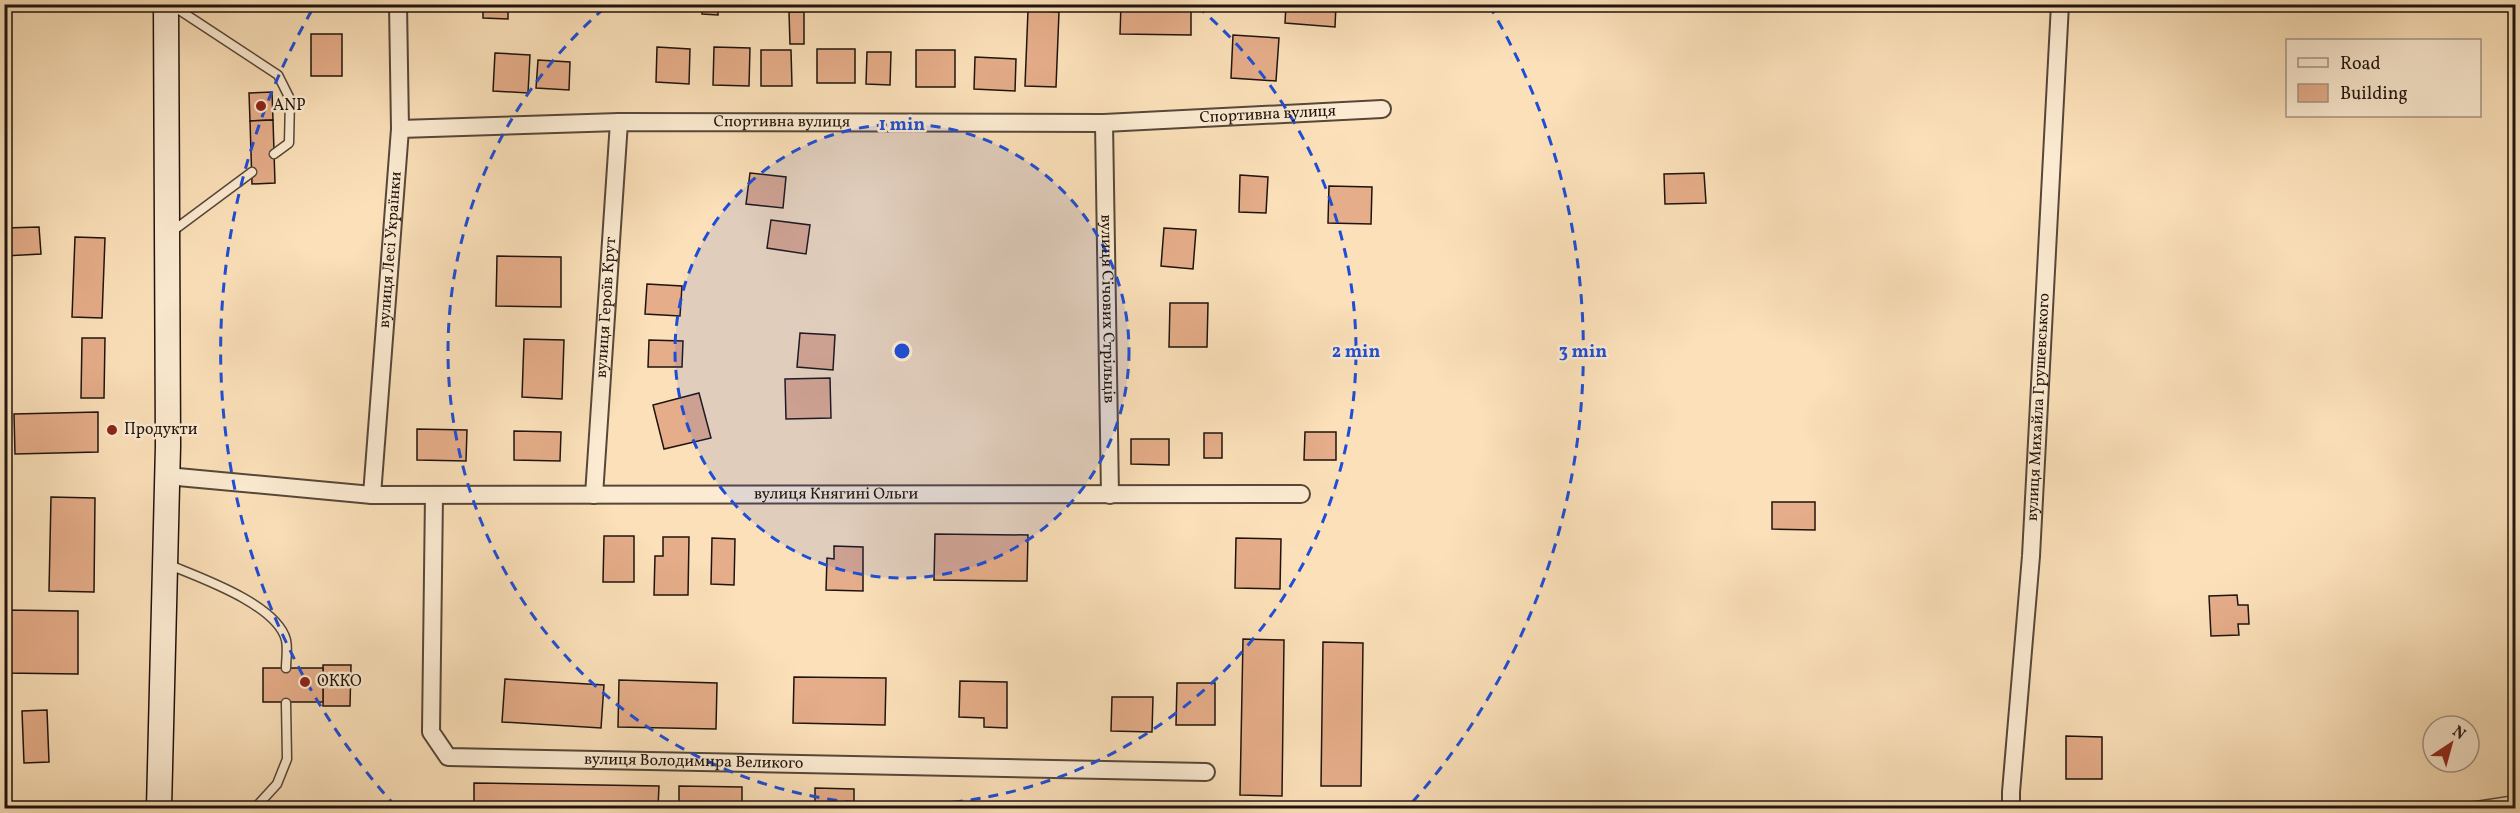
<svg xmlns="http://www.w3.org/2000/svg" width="2520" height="813" font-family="Vollkorn,serif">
	<rect width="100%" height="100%" fill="#fbe0b9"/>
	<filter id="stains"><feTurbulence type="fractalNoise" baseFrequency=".00333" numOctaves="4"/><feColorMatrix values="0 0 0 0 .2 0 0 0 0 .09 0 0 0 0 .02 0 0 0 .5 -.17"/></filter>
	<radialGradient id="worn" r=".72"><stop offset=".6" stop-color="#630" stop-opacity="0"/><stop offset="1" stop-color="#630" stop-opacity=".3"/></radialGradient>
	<g fill="#e5ad89" stroke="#1f140e" stroke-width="1.5">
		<rect x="309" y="4" width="63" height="5"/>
		<polygon points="483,4 508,4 508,19 483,18"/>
		<polygon points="702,4 718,4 718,15 702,14"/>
		<polygon points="1121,4 1191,4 1191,35 1120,34"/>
		<polygon points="1286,4 1336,4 1335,27 1285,23"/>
		<polygon points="1028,10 1059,12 1056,87 1025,86"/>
		<polygon points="789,12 804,12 804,44 790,44"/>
		<rect x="311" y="34" width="31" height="42"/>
		<polygon points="1233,35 1279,38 1276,81 1231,78"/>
		<polygon points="657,47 690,49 689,84 656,82"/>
		<polygon points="714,47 750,48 749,86 713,85"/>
		<rect x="817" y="49" width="38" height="34"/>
		<polygon points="761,50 791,50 792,86 761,86"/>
		<rect x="916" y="50" width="39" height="37"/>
		<polygon points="867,52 891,52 890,85 866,84"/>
		<polygon points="495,53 530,55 528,93 493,91"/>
		<polygon points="975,57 1016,59 1015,91 974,89"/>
		<polygon points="538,60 570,62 569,90 536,88"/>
		<polygon points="272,92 273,120 250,121 249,93"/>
		<polygon points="273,120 275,183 252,184 250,121"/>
		<polygon points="750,173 786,177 783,208 746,204"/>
		<polygon points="1704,173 1706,203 1665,204 1664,174"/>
		<polygon points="1240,175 1268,177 1266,213 1239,212"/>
		<polygon points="1329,186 1372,187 1371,224 1328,223"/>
		<polygon points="771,220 810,225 806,254 767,248"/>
		<polygon points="39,227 41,254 4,256 4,228"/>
		<polygon points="1164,228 1196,230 1193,269 1161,266"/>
		<polygon points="75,237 105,238 102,318 72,317"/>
		<polygon points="497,256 561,257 561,307 496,306"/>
		<polygon points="647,284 682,286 680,316 645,314"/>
		<polygon points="1170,303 1208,303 1207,347 1169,347"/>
		<polygon points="800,333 835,335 833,370 797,367"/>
		<polygon points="82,338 105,338 104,398 81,398"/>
		<polygon points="524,339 564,340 562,399 522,397"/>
		<polygon points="649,340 683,341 682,367 648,367"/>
		<polygon points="830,378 831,418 786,419 785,379"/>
		<polygon points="699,393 711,438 664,449 653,405"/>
		<polygon points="98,412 98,452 15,454 14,414"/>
		<polygon points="417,429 467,430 466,461 417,460"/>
		<polygon points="514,431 561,432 560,461 514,460"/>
		<polygon points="1305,432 1336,432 1336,460 1304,460"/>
		<rect x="1204" y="433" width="18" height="25"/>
		<polygon points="1131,439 1169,439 1169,465 1131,464"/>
		<polygon points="51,497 95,498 94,592 49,591"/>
		<polygon points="1772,502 1815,502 1815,530 1772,529"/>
		<polygon points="935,534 1028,535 1027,581 934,580"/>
		<polygon points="604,536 634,536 634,582 603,582"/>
		<polygon points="663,537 689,537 688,595 654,595 655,556 663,556"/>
		<polygon points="712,538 735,539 734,585 711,584"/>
		<polygon points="1236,538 1281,539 1280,589 1235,588"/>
		<polygon points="834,546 863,547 863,591 826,590 827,558 834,559"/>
		<polygon points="2237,595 2238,605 2248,605 2249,624 2238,624 2239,635 2211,636 2209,596"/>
		<polygon points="4,610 78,611 78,674 4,673"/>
		<polygon points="1243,639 1284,640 1282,796 1240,795"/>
		<polygon points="1323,642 1363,643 1361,786 1321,786"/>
		<polygon points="323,665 351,665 350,706 323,706"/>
		<rect x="263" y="668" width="60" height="34"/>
		<polygon points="794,677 886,678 885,725 793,723"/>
		<polygon points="505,679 604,685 601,728 502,722"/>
		<polygon points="619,680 717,683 716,729 618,727"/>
		<polygon points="960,681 1007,682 1007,728 984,727 984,718 959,717"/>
		<polygon points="1177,683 1215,683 1215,725 1176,725"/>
		<polygon points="1112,697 1153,697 1152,732 1111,731"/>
		<polygon points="47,710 49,762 24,763 22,711"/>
		<polygon points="2066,736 2102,737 2102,779 2066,779"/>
		<polygon points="474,783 659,786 658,808 474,808"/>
		<polygon points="679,786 742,787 742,808 679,808"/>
		<polygon points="815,788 854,789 854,808 815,808"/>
	</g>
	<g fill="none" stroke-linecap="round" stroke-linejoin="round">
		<defs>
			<g id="lane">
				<polyline points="170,4 278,75 290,99 289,143 274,154"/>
				<polyline points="170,233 252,172"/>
				<path d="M167,564C198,577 277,604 286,640C288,649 286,660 286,668"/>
				<polyline points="255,808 277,784 287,759 286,703"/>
				<polyline points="2463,808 2516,800"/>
			</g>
			<g id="street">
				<path id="s1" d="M1104,123L1110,495"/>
				<path id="s2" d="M400,129L619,122L1104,123L1382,109"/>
				<path id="s3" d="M167,476L372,495L1301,494"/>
				<path id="s4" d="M372,495L400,129L398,4"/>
				<path id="s5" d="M434,495L431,732L448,757L1206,772"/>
				<path id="s6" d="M594,495L619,122"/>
				<path id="s7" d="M2011,808V792L2031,556L2060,4"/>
			</g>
			<polyline id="secondary" points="159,808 168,446 166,4"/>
		</defs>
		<use href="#lane" stroke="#564739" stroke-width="11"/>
		<use href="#street" stroke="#564739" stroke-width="20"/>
		<use href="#secondary" stroke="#1f140e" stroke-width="27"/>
		<use href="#lane" stroke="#fcebd2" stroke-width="8"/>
		<use href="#street" stroke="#fcebd2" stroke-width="16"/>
		<use href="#secondary" stroke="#fcebd2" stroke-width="24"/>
	</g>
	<circle cx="902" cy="351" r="227" fill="#1d4ed8" fill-opacity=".12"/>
	<g fill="none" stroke="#1d4ed8" stroke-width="3" stroke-dasharray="10 8">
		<circle cx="902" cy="351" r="227"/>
		<path d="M1197 6A454 454 0 1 1 607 6"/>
		<path d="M396 807A681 681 0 0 1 315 5M1489 5A681 681 0 0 1 1408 807"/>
	</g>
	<g fill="#8f2418" stroke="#fcebd2" stroke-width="2">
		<circle cx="261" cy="106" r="6"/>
		<circle cx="112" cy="430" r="6"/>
		<circle cx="305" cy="682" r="6"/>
	</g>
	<g text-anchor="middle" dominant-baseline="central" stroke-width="5" stroke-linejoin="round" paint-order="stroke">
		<g font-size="16" fill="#1f140e" stroke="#fcebd2" text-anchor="start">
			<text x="273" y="106">ANP</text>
			<text x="124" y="430">Продукти</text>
			<text x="317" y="682">ОККО</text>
		</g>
		<g font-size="16" fill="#1f140e" stroke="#fcebd2">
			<text stroke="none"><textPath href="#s2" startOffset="868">Спортивна вулиця</textPath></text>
			<text stroke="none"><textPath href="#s2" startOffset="382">Спортивна вулиця</textPath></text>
			<text stroke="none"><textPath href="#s4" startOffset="246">вулиця Лесі Українки</textPath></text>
			<text stroke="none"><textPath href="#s6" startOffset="188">вулиця Героїв Крут</textPath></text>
			<text stroke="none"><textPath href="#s1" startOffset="186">вулиця Січових Стрільців</textPath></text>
			<text stroke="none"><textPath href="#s7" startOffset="402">вулиця Михайла Грушевського</textPath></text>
			<text stroke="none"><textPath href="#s3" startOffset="670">вулиця Княгині Ольги</textPath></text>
			<text stroke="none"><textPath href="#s5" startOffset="513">вулиця Володимира Великого</textPath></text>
		</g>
	</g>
	<circle cx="902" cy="351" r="9" fill="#1d4ed8" stroke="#fcebd2" stroke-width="3"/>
	<g font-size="18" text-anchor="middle" font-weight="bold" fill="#1d4ed8" stroke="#fcebd2" stroke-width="5" stroke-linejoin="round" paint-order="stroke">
		<text x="902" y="130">1 min</text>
		<text x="1356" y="357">2 min</text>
		<text x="1583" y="357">3 min</text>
	</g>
	<rect width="2520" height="813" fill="none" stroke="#fbe0b9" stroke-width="24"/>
	<rect x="6" y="6" width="2508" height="801" fill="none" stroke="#1f140e" stroke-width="3"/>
	<rect x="12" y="12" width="2496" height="789" fill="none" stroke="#1f140e" stroke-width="1.5"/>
	<rect x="2286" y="39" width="195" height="78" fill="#fcebd2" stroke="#a49584" stroke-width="1.5"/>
	<rect x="2298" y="58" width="30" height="9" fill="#fcebd2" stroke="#a49584" stroke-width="1.5"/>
	<text x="2340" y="69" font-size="18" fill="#1f140e">Road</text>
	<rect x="2298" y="84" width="30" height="18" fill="#e5ad89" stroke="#a49584" stroke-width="1.5"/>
	<text x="2340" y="99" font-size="18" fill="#1f140e">Building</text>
	<g transform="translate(2451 744) rotate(36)"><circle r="28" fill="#fcebd2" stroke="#a49584" stroke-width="1.5"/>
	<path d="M0-4.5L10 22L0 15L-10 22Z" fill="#8f2418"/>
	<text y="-9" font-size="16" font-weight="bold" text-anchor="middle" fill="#1f140e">N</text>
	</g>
	<rect width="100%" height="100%" filter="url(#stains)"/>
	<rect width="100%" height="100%" fill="url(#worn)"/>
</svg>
